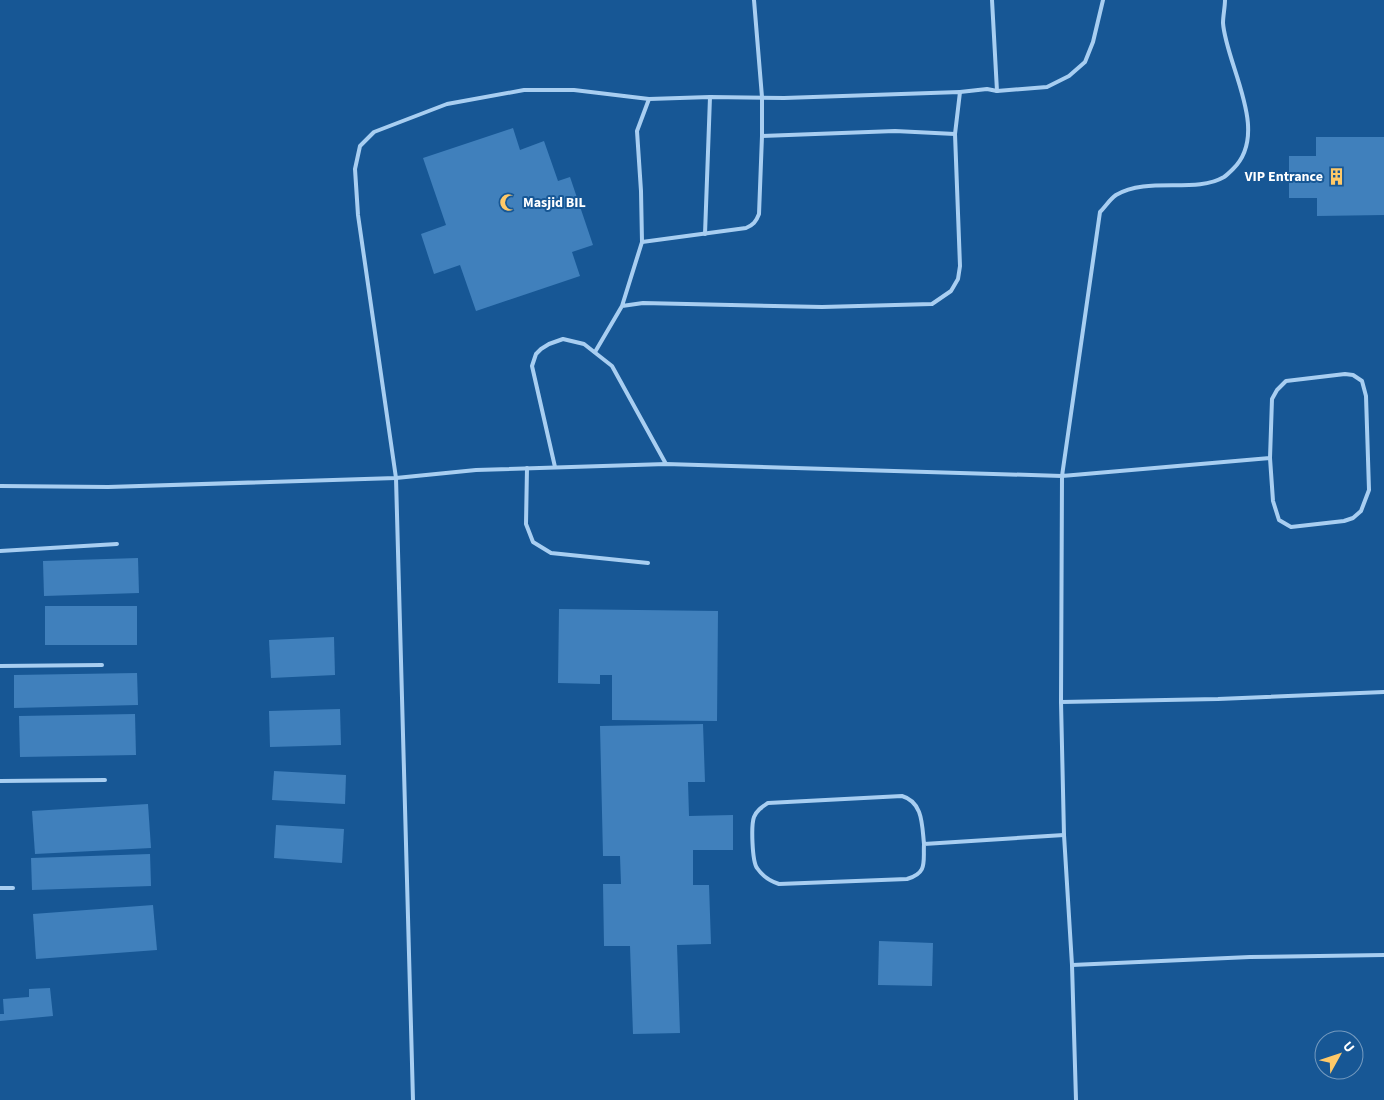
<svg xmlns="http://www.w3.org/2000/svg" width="1384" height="1100" font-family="'Source Sans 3',sans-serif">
	<rect width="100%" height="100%" fill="#175795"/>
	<g fill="#4080bc">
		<polygon points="513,128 520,150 544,141 558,181 570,177 593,245 572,252 580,276 476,311 460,265 434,274 421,234 446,225 423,158"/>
		<polygon points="1316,137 1384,137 1384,215 1317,216 1317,198 1289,198 1289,156 1316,156"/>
		<polygon points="138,558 139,593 44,596 43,561"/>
		<rect x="45" y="606" width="92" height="39"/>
		<polygon points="559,609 718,611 717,721 612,720 612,675 600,675 600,684 558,683"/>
		<polygon points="334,637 335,675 271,678 269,640"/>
		<polygon points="137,673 138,705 14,708 14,675"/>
		<polygon points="340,709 341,745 270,747 269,711"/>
		<polygon points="135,714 136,755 20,757 19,716"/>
		<polygon points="703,724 705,782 688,782 689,816 733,815 733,850 693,850 693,885 709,885 711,944 677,945 680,1033 633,1034 630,946 604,946 603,884 621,884 620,856 603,856 600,726"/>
		<polygon points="274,771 346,775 345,804 272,800"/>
		<polygon points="148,804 151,848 35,854 32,811"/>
		<polygon points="276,825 344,829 342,863 274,858"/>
		<polygon points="150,854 151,886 32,890 31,858"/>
		<polygon points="153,905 157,950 36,959 33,914"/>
		<polygon points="879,941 933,943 932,986 878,985"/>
		<polygon points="50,988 53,1016 0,1021 0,1014 4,1014 3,999 29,997 29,989"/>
	</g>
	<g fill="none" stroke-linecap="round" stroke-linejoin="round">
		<g stroke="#a8cef1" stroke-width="4">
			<path d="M1225,0C1225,7 1223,16 1223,23C1226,65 1271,132 1233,169C1230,172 1227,175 1224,177C1195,194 1148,176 1116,195C1110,199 1105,207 1100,212L1062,476L1270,458L1273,501L1279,520L1291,527L1344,521L1353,518L1361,511L1369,490L1366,396L1362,381L1353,375L1345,374L1286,381L1277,390L1272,399L1270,458"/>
			<polyline points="997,91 1047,87 1069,76 1085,62 1093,42 1103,0"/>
			<polyline points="960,92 987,89 997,91 992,0"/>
			<polyline points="762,136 895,131 955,134"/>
			<polyline points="705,234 710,97"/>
			<path d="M642,242L746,228C753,225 756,222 759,214L762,136V97L754,0"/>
			<polyline points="595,352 622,306 643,303 822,307 932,304 951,291 958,279 960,266 955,134 960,92 784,98 710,97 649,99 637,131 641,191 642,242 622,306"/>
			<polyline points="555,467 532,366 536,354 541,349 549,344 563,339 584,344 612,366 666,464"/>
			<polyline points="527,468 526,524 533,542 551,553 648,563"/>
			<polyline points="0,486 108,487 396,478 476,470 666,464 1062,476 1061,702 1064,835 1072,965 1076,1100"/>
			<polyline points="0,551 117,544"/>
			<polyline points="0,666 102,665"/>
			<polyline points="1061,702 1218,699 1384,692"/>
			<polyline points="0,781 105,780"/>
			<path d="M924,844C922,825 923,802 902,796L768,803C762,807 757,810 754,817C751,825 752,861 757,868C763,877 770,881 779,884L907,879C928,873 923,862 924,844L1064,835"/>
			<polyline points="0,888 13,888"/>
			<polyline points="1072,965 1250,957 1384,955"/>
			<polyline points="413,1100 396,478 358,215 355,169 360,146 374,132 447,104 524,90 574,90 649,99"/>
		</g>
	</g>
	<defs>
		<symbol id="building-bare" viewBox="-9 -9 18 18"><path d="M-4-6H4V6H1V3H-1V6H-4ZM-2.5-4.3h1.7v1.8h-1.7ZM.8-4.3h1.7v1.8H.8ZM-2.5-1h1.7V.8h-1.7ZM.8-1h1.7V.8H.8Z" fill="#ffc968" stroke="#175795" stroke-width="2.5" paint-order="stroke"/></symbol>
		<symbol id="mosque-bare" viewBox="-9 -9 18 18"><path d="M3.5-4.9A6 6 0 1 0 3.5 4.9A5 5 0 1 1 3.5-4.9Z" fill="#ffc968" stroke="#175795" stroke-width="2.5" paint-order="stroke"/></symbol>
	</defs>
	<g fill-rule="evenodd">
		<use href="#building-bare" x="1324" y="164" width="25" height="25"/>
		<use href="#mosque-bare" x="496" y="190" width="25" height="25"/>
	</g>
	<g text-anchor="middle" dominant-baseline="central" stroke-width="4" stroke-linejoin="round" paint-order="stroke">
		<g font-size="14" font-weight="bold" fill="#fff" stroke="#175795" text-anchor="end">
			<text x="1323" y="177">VIP Entrance</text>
			<text x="523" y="203" text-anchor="start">Masjid BIL</text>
		</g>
	</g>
	<g transform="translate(1339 1055) rotate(50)"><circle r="24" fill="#175795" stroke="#749abf"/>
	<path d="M0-4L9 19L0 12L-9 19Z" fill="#ffc968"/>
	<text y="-8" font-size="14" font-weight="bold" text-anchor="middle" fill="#ffffff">U</text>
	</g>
</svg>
